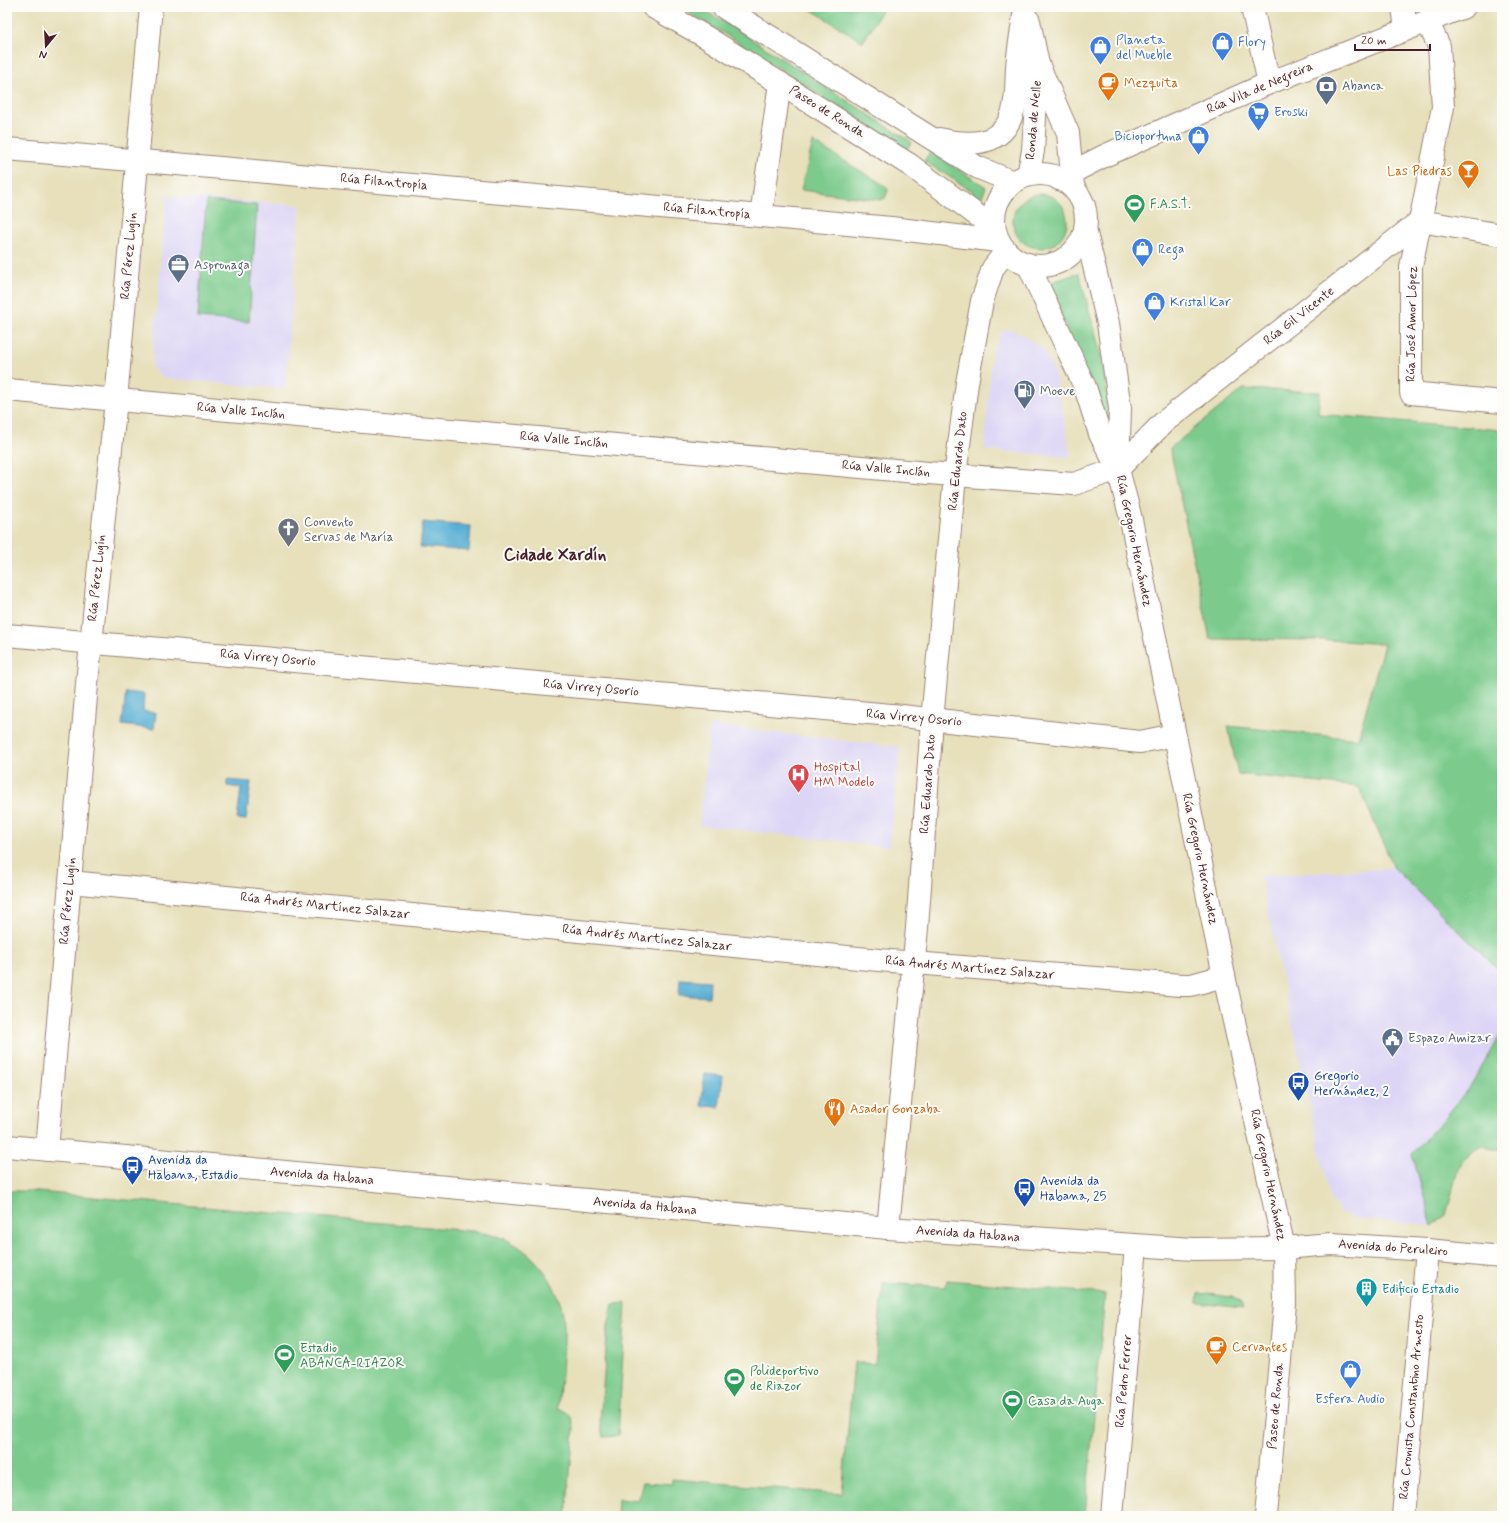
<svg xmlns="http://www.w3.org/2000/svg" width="1509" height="1523" font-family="Mynerve,sans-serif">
	<rect width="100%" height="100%" fill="#fdfcf7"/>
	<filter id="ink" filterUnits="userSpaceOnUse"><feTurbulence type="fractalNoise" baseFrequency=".025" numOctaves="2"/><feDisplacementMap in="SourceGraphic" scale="8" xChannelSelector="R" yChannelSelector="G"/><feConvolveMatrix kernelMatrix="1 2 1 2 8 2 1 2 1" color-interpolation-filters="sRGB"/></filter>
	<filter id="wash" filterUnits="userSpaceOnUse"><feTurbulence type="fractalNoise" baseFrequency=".012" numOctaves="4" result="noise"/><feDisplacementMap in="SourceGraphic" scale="16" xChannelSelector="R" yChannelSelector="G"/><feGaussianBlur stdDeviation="0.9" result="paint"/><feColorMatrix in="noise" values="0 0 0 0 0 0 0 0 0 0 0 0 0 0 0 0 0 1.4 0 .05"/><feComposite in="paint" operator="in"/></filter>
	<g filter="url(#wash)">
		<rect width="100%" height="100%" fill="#e7e0bb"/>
		<g fill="#ddd5f6">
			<polygon points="166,196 300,205 285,389 163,378 152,367"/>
			<polygon points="1005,329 1015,331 1025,336 1044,350 1055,373 1071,457 984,450 992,352 998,340"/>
			<polygon points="710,725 900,747 889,847 699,825"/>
			<polygon points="1394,868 1502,973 1502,1031 1471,1085 1440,1124 1412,1154 1432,1225 1354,1218 1340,1212 1330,1199 1260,876"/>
		</g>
		<g fill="#7bcb8c" stroke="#62755c">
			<polygon points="679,7 698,7 734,28 912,142 906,150 728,36"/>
			<polygon points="807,7 884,7 863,42"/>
			<polygon points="813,142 887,187 888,191 885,198 881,200 801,190"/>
			<polygon points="930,152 986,187 980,202 972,191 924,161"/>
			<circle cx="1040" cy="221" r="27"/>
			<polygon points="206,201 257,205 249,322 198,318"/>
			<polygon points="1079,273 1099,347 1113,426 1110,444 1049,283"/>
			<polygon points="1243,389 1320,392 1318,414 1502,430 1502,973 1394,868 1359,787 1238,774 1228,726 1358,739 1384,644 1329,640 1210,639 1170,448"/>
			<polygon points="1502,1031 1502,1150 1482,1146 1471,1152 1458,1169 1446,1215 1432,1225 1412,1154 1440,1124 1471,1085"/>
			<path d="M7,1191H27L472,1231C483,1233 495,1235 505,1239C538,1254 563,1290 564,1326C565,1353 560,1381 558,1408C568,1411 574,1418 574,1429L566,1516H7Z"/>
			<polygon points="947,1280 1105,1294 1085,1516 617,1516 618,1499 638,1501 643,1482 672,1484 672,1479 842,1494 854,1362 875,1364 883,1283 946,1287"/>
			<polygon points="1199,1293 1232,1297 1242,1303 1243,1308 1198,1303 1197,1299 1198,1294"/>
			<polygon points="626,1303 618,1436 603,1437 600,1422 608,1326 613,1304"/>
		</g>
		<g fill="#55afd3" stroke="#50677f">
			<polygon points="423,522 471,526 469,551 420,547"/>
			<polygon points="126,692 144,694 143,711 156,713 154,729 122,725"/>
			<polygon points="227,780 251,782 246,820 237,819 241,788 227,786"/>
			<polygon points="680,979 710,981 709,997 679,995"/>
			<polygon points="705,1074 723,1076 719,1107 701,1106"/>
		</g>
	</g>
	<g filter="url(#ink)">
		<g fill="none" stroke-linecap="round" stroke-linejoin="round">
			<defs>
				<g id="minor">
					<polyline points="653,7 706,37 910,165 994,228"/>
					<polyline points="723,7 977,167 1013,182"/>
					<polyline points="1252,7 1269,83"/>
					<polyline points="1403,7 1406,29"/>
					<polyline points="1029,21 1038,64 1068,133 1073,185"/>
					<polyline points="1427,21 1439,46 1443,107 1411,267 1411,393 1502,402"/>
					<path d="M939,139C969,146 1003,147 1013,111C1017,97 1016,83 1017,68C1018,48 1023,27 1025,7"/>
					<polyline points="7,149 761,216 891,228 998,241"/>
					<circle cx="1040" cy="220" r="46"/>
					<polyline points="1028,175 1033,151 1038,67"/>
					<polyline points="1059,179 1104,156 1269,83 1464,7"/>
					<polyline points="761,216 780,83"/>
					<polyline points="1085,229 1108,323 1120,409 1118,465"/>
					<polyline points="1028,264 1085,387 1100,434 1118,469 1130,515 1224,976 1284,1248 1285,1304 1266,1516"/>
					<polyline points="7,390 928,473 1074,484 1118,469 1164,422 1420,221 1502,235"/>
					<polyline points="7,635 902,716 1140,742 1174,735"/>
					<polyline points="70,882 879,960 1180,985 1191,985 1224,976"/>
					<polyline points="7,1146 888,1228 1193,1249 1284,1248 1331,1244 1427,1250 1502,1257"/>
					<polyline points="47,1150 88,673 116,400 151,7"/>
					<polyline points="888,1228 917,928 932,720 955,476 967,383 982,301 993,268 1006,251"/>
					<polyline points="1112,1516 1136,1246"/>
					<polyline points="1403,1516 1427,1250"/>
				</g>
			</defs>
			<use href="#minor" stroke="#988073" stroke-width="24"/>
			<use href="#minor" stroke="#fff" stroke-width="22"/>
		</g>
	</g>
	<defs>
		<symbol id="shop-pin" viewBox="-11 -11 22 30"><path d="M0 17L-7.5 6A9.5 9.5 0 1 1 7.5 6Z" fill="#3f7fe0" stroke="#fdfcf7"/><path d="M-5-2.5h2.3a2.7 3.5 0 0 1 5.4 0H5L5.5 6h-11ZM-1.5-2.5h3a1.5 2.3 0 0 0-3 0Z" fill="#fff"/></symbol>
		<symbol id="cafe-pin" viewBox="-11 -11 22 30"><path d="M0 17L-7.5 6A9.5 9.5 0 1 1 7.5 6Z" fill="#e8710a" stroke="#fdfcf7"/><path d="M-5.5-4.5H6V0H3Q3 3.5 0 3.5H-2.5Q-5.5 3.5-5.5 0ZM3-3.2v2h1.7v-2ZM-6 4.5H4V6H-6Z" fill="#fff"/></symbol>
		<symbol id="bank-pin" viewBox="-11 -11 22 30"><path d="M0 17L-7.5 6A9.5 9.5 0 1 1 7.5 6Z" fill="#5c6f8a" stroke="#fdfcf7"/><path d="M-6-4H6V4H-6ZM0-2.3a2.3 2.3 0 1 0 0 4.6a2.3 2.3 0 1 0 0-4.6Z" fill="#fff"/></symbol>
		<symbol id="supermarket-pin" viewBox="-11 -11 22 30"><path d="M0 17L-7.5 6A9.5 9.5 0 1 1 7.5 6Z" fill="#3f7fe0" stroke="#fdfcf7"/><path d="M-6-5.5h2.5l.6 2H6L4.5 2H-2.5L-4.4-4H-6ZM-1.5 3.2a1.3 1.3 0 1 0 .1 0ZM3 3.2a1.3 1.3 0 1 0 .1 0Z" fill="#fff"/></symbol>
		<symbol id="bar-pin" viewBox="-11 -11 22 30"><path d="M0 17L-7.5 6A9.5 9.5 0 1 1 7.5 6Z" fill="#e8710a" stroke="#fdfcf7"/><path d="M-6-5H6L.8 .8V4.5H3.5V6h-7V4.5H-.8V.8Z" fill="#fff"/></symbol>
		<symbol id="stadium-pin" viewBox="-11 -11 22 30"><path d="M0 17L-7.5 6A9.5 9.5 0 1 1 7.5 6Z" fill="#2e9e5b" stroke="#fdfcf7"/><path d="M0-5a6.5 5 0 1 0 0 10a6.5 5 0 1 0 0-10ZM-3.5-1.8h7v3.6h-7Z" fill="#fff"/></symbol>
		<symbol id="office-pin" viewBox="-11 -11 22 30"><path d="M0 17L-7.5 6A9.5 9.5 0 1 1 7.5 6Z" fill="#5c6f8a" stroke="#fdfcf7"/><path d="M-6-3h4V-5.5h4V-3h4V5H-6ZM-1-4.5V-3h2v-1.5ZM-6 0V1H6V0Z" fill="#fff"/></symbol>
		<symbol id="fuel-pin" viewBox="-11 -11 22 30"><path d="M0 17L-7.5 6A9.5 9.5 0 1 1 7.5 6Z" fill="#5c6f8a" stroke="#fdfcf7"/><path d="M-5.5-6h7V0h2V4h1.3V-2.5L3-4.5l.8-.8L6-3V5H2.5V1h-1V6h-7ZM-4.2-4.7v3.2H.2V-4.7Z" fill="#fff"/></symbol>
		<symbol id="church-pin" viewBox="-11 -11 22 30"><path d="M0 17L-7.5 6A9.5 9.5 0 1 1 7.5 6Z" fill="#6b7280" stroke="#fdfcf7"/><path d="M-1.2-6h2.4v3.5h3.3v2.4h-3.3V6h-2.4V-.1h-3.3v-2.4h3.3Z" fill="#fff"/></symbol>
		<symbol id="hospital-pin" viewBox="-11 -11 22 30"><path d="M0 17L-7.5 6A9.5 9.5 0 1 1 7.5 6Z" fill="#e0444e" stroke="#fdfcf7"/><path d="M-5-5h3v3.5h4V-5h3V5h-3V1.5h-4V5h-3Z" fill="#fff"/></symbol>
		<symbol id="civic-pin" viewBox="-11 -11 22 30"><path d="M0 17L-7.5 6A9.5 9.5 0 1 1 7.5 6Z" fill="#5c6f8a" stroke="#fdfcf7"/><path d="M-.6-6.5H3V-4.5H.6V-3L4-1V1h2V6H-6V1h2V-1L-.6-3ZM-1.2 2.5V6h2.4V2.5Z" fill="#fff"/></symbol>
		<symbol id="bus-pin" viewBox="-11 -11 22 30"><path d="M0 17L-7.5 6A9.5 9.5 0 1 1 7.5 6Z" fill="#1a4fb4" stroke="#fdfcf7"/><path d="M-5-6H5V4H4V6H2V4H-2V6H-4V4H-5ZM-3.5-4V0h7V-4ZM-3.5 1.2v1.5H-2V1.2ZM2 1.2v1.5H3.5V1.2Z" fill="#fff"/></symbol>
		<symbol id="restaurant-pin" viewBox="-11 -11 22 30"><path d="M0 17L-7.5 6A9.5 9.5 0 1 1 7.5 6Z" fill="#e8710a" stroke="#fdfcf7"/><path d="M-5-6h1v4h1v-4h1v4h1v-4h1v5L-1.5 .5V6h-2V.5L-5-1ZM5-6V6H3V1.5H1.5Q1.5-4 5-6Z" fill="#fff"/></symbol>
		<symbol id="building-pin" viewBox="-11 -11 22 30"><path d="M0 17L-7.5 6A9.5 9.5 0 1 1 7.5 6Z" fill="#0f9aa8" stroke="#fdfcf7"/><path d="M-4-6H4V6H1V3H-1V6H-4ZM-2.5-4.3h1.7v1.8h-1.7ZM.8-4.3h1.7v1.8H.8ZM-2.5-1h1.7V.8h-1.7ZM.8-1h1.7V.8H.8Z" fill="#fff"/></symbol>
	</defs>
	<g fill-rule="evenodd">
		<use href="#shop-pin" x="1210" y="30" width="25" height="34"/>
		<use href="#shop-pin" x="1088" y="34" width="25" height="34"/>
		<use href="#cafe-pin" x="1096" y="70" width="25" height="34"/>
		<use href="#bank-pin" x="1314" y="74" width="25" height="34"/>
		<use href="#supermarket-pin" x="1246" y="100" width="25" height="34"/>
		<use href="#shop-pin" x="1186" y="124" width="25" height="34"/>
		<use href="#bar-pin" x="1456" y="158" width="25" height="34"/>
		<use href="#stadium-pin" x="1122" y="192" width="25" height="34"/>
		<use href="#shop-pin" x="1130" y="236" width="25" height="34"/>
		<use href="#office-pin" x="166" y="252" width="25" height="34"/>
		<use href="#shop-pin" x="1142" y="290" width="25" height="34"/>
		<use href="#fuel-pin" x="1012" y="378" width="25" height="34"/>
		<use href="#church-pin" x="276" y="516" width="25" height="34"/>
		<use href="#hospital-pin" x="786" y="762" width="25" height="34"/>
		<use href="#civic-pin" x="1380" y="1026" width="25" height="34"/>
		<use href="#bus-pin" x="1286" y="1070" width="25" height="34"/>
		<use href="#restaurant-pin" x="822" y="1096" width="25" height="34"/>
		<use href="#bus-pin" x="120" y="1154" width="25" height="34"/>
		<use href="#bus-pin" x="1012" y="1176" width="25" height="34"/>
		<use href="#building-pin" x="1354" y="1276" width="25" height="34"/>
		<use href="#cafe-pin" x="1204" y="1334" width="25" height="34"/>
		<use href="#stadium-pin" x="272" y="1342" width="25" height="34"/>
		<use href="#shop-pin" x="1338" y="1358" width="25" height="34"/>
		<use href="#stadium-pin" x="722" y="1366" width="25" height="34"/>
		<use href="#stadium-pin" x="1000" y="1388" width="25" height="34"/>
	</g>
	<g text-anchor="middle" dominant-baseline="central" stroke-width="4" stroke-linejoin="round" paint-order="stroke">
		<g font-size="13" fill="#366cbe" stroke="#fdfcf7" text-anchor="start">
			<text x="1116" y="40">Planeta<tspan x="1116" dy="15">del Mueble</tspan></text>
			<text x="1238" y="42">Flory</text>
			<text x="1274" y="112">Eroski</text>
			<text x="1182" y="136" text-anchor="end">Bicioportuna</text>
			<text x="1158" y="249">Rega</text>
			<text x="1170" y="302">Kristal Kar</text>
			<text x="1350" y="1399" text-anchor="middle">Esfera Audio</text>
		</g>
		<g font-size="13" fill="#c56008" stroke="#fdfcf7" text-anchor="start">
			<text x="1124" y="83">Mezquita</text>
			<text x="1452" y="171" text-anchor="end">Las Piedras</text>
			<text x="850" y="1109">Asador Gonzaba</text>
			<text x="1232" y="1347">Cervantes</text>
		</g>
		<g font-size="13" fill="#4e5e75" stroke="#fdfcf7" text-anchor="start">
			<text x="1342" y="86">Abanca</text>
			<text x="194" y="265">Aspronaga</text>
			<text x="1040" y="391">Moeve</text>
			<text x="1408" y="1038">Espazo Amizar</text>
		</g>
		<g font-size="13" fill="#4a1f2b" stroke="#fdfcf7">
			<text transform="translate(1260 88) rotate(-23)">Rúa Vila de Negreira</text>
			<text transform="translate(827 112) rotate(32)">Paseo de Ronda</text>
			<text transform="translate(1034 120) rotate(-85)">Ronda de Nelle</text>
			<text transform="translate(384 182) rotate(5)">Rúa Filantropía</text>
			<text transform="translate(707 211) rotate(5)">Rúa Filantropía</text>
			<text transform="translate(129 256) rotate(-85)">Rúa Pérez Lugín</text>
			<text transform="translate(1299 316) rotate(-38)">Rúa Gil Vicente</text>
			<text transform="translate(1412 324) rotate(-89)">Rúa José Amor López</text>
			<text transform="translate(241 411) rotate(5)">Rúa Valle Inclán</text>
			<text transform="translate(564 440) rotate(5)">Rúa Valle Inclán</text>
			<text transform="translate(958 461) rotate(-84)">Rúa Eduardo Dato</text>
			<text transform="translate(886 469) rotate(5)">Rúa Valle Inclán</text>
			<text transform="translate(1134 541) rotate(78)">Rúa Gregorio Hernández</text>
			<text transform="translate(97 578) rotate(-84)">Rúa Pérez Lugín</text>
			<text transform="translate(268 658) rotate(5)">Rúa Virrey Osorio</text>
			<text transform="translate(591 688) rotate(5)">Rúa Virrey Osorio</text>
			<text transform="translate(914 718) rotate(5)">Rúa Virrey Osorio</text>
			<text transform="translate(928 784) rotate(-86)">Rúa Eduardo Dato</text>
			<text transform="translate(1200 859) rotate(78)">Rúa Gregorio Hernández</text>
			<text transform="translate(68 901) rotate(-85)">Rúa Pérez Lugín</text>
			<text transform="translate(325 906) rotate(6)">Rúa Andrés Martínez Salazar</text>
			<text transform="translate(647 938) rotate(6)">Rúa Andrés Martínez Salazar</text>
			<text transform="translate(970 968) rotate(5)">Rúa Andrés Martínez Salazar</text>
			<text transform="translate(1268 1175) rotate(78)">Rúa Gregorio Hernández</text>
			<text transform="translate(322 1176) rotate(5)">Avenida da Habana</text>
			<text transform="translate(645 1206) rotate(5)">Avenida da Habana</text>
			<text transform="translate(968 1234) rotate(4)">Avenida da Habana</text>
			<text transform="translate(1393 1248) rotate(4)">Avenida do Peruleiro</text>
			<text transform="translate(1124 1381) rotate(-85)">Rúa Pedro Ferrer</text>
			<text transform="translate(1276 1406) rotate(-85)">Paseo de Ronda</text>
			<text transform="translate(1412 1407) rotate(-85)">Rúa Cronista Constantino Armesto</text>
		</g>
		<g font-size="13" fill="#27864d" stroke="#fdfcf7" text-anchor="start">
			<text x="1150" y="204">F.A.S.T.</text>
			<text x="300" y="1348">Estadio<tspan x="300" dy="15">ABANCA-RIAZOR</tspan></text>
			<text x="750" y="1371">Polideportivo<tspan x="750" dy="15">de Riazor</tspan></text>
			<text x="1028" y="1401">Casa da Auga</text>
		</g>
		<g font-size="13" fill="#5b616d" stroke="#fdfcf7" text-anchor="start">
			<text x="304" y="522">Convento<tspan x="304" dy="15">Servas de María</tspan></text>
		</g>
		<g font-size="13" fill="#be3a42" stroke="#fdfcf7" text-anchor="start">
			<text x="814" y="767">Hospital<tspan x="814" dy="15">HM Modelo</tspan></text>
		</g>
		<g font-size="13" fill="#164399" stroke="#fdfcf7" text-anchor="start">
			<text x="1314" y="1076">Gregorio<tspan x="1314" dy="15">Hernández, 2</tspan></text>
			<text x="148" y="1160">Avenida da<tspan x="148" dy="15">Habana, Estadio</tspan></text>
			<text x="1040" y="1181">Avenida da<tspan x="1040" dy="15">Habana, 25</tspan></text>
		</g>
		<g font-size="13" fill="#0d838f" stroke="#fdfcf7" text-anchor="start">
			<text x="1382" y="1289">Edificio Estadio</text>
		</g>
		<g font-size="17" font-weight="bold" fill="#4a1f2b" stroke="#fdfcf7">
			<text x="555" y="555">Cidade Xardín</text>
		</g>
	</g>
	<rect width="1509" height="1523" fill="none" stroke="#fdfcf7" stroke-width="24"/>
	<g transform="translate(46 46) rotate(198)" stroke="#fdfcf7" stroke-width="3" paint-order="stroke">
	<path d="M0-3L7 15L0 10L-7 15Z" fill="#4a1f2b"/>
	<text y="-6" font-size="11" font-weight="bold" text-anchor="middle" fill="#4a1f2b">N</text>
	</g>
	<path d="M1355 44v6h75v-6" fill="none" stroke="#4a1f2b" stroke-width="2"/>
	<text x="1361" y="44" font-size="12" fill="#4a1f2b" stroke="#fdfcf7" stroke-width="3" paint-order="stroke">20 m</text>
</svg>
